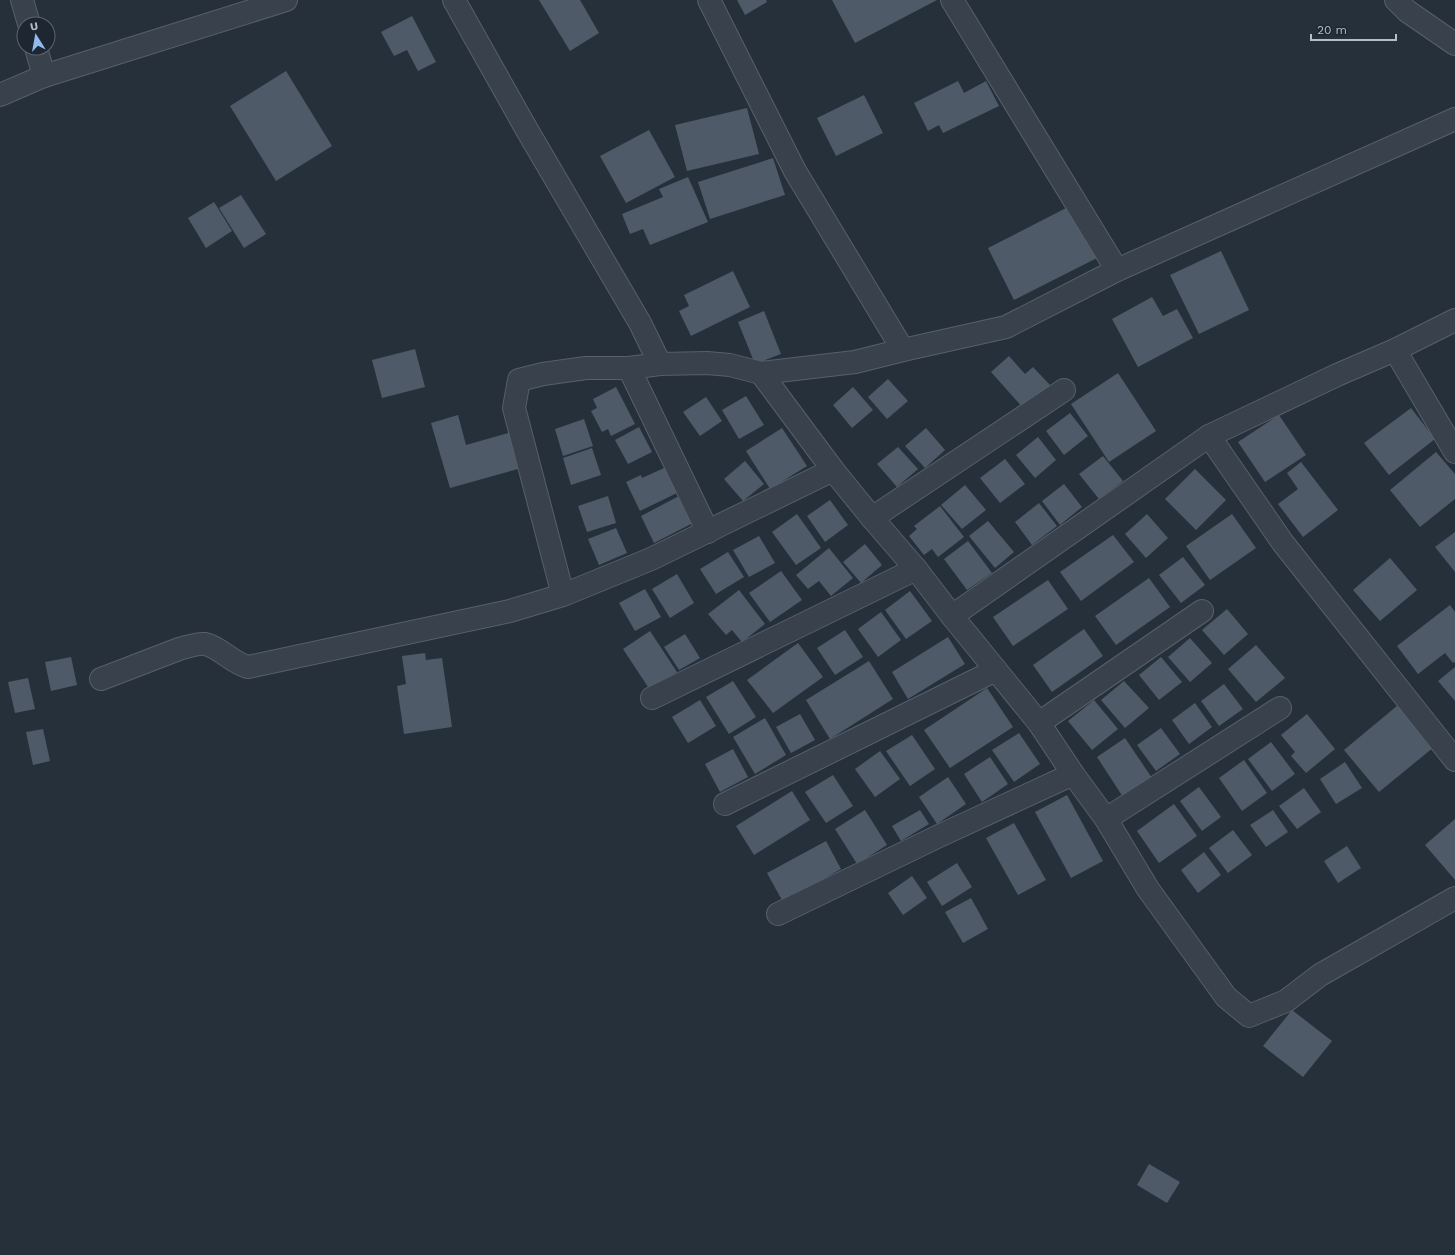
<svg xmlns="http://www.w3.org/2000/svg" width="1455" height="1255" font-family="'Work Sans',sans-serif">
	<rect width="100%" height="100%" fill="#25303b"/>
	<g fill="#4e5a67">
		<polygon points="539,0 580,0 599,33 570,51"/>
		<polygon points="737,0 766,0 767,2 745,15"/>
		<polygon points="832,0 937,0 855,43"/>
		<polygon points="412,16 436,62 418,71 407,50 394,56 381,32"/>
		<polygon points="286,71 332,146 276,181 230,106"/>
		<polygon points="958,81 964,93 986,81 999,106 943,133 939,125 928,131 914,103"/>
		<polygon points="864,95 883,133 836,156 817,118"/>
		<polygon points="747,108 759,154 687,171 675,125"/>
		<polygon points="649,130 675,177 626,203 600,156"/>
		<polygon points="773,158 785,195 710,219 698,182"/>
		<polygon points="688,177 708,222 650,245 643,229 630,234 622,214 663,197 659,189"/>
		<polygon points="241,195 266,234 244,248 219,208"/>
		<polygon points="214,202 232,231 206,248 188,218"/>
		<polygon points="1070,206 1097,258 1014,300 988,248"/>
		<polygon points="1221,251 1249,310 1199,334 1170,275"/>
		<polygon points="733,271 750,307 691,336 679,311 689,306 684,295"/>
		<polygon points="1152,297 1163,316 1177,309 1193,338 1138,367 1112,319"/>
		<polygon points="764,311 781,354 755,364 738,322"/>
		<polygon points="415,349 425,387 382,398 372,360"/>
		<polygon points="1009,356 1025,374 1033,367 1050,385 1024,409 991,372"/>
		<polygon points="1118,373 1156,431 1109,462 1071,404"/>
		<polygon points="888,379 908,401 887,419 868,397"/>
		<polygon points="616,387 635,424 611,436 608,429 602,432 591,411 597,408 593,399"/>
		<polygon points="853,387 873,410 852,428 833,405"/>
		<polygon points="746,396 764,425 739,439 722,410"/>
		<polygon points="706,397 722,421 700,436 683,412"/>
		<polygon points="1411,408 1435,439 1389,475 1364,443"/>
		<polygon points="1070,413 1088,436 1064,455 1046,431"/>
		<polygon points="458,415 466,445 515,431 525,467 450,488 431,423"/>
		<polygon points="1279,415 1306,455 1265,482 1238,442"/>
		<polygon points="584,419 593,446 563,456 555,429"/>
		<polygon points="639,427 652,452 628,464 615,440"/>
		<polygon points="782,428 807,466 770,489 746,451"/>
		<polygon points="926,428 945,450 925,468 905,446"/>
		<polygon points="1038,437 1056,460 1035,478 1016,455"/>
		<polygon points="898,447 918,469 897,487 877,464"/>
		<polygon points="592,448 601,475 571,485 563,458"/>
		<polygon points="1436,452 1455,474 1455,499 1420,527 1390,490"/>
		<polygon points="1103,456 1123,481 1099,499 1079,474"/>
		<polygon points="1005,459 1025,484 1000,503 980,478"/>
		<polygon points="745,461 764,484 743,501 724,479"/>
		<polygon points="1301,462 1338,510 1303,537 1278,504 1298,489 1287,473"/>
		<polygon points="664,468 677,493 640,511 626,482 641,475 642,478"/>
		<polygon points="1195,469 1226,500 1196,530 1165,499"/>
		<polygon points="1064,484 1082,507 1060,525 1042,501"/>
		<polygon points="965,485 986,510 962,529 941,505"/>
		<polygon points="608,496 616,523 587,532 578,506"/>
		<polygon points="679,496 693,523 654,543 641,516"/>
		<polygon points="830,500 848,525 825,542 807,516"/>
		<polygon points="1039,503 1057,526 1032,545 1015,522"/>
		<polygon points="940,506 964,537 938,557 932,549 924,555 909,536 917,529 914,526"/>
		<polygon points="797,514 821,548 796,565 772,532"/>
		<polygon points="1147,514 1168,538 1146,558 1125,534"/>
		<polygon points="1232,514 1256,548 1210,580 1186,546"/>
		<polygon points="988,521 1014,552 995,568 969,536"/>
		<polygon points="616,528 627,553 599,565 588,539"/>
		<polygon points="1455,532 1455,572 1435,547"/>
		<polygon points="1113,535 1134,562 1081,601 1060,572"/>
		<polygon points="759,536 775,563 749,577 733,550"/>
		<polygon points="968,541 992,573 967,590 944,559"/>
		<polygon points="865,544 882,565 861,583 843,562"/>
		<polygon points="829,548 853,578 831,596 819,581 808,589 796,575"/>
		<polygon points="728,552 744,577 716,594 700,569"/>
		<polygon points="1183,557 1205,585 1181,603 1159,575"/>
		<polygon points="1390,558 1417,590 1380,621 1353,590"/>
		<polygon points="781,571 802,600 770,622 749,593"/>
		<polygon points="677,574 694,603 670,618 652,589"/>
		<polygon points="1149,578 1170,607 1116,645 1095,616"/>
		<polygon points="1048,580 1068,609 1013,646 993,617"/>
		<polygon points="645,589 661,617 635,631 619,603"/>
		<polygon points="739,590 765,624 742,642 732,630 726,635 708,614"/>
		<polygon points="910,591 932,621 906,639 885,610"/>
		<polygon points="1450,605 1455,612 1455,662 1453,663 1445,653 1418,674 1397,646"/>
		<polygon points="1227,609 1248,634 1224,655 1202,630"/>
		<polygon points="881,612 901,640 878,657 858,629"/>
		<polygon points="1084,629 1103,656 1052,692 1033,665"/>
		<polygon points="845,630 863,657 835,675 817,648"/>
		<polygon points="650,631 677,672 650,690 623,649"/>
		<polygon points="685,634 700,658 679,670 664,647"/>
		<polygon points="948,637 965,664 908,699 892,672"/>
		<polygon points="1190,638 1212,663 1190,682 1168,657"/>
		<polygon points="798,643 823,677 773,713 747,680"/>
		<polygon points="1256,645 1285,678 1256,702 1228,669"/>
		<polygon points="425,653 426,660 442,658 452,727 404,734 397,686 406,684 402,656"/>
		<polygon points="71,657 77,685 51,691 45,662"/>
		<polygon points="1161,657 1182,682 1159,700 1139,675"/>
		<polygon points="869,661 893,699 830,739 806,700"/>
		<polygon points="1455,667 1455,701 1438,681"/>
		<polygon points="28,678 35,709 15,713 8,682"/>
		<polygon points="733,681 756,717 729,734 706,697"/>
		<polygon points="1124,681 1149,708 1125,728 1101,700"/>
		<polygon points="1224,684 1243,709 1219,726 1201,701"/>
		<polygon points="987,688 1013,727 950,768 924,730"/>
		<polygon points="700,700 716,726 688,743 672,717"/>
		<polygon points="1094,700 1118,729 1092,750 1068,721"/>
		<polygon points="1195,703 1212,727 1189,744 1172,720"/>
		<polygon points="1398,705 1434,747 1379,792 1344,750"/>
		<polygon points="800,714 815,740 791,753 776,727"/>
		<polygon points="1307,714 1335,749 1306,773 1291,756 1295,752 1281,735"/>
		<polygon points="765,718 786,755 755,774 733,737"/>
		<polygon points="1161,728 1180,754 1156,771 1137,745"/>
		<polygon points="43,729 50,761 33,765 26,732"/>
		<polygon points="1019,733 1040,764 1014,782 992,750"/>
		<polygon points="912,735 935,769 910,786 886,751"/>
		<polygon points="1125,738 1152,778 1123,797 1097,757"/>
		<polygon points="1271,742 1295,774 1272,791 1248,759"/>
		<polygon points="733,749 748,777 720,792 705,764"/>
		<polygon points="880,751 900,779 875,797 855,769"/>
		<polygon points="990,757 1008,784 982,802 964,774"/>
		<polygon points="1244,760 1267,793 1242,811 1219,778"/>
		<polygon points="1345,762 1362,788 1336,804 1320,779"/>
		<polygon points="833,775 853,806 826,823 805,792"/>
		<polygon points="948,777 966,804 937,824 919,797"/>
		<polygon points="1199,787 1221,817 1202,831 1180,801"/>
		<polygon points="1304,788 1321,812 1297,829 1279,806"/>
		<polygon points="792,791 810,820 754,855 736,826"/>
		<polygon points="1067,795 1103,861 1071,878 1035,812"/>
		<polygon points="1174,804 1197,836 1159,863 1137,831"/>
		<polygon points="865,810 887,845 857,864 835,829"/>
		<polygon points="920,810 929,824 901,841 892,826"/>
		<polygon points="1273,810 1288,832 1266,847 1250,825"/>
		<polygon points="1455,819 1455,880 1425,845"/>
		<polygon points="1014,823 1046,880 1018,895 986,838"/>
		<polygon points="1233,830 1252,855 1228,873 1209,848"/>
		<polygon points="826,841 841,869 783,902 767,873"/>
		<polygon points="1347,846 1361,868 1338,883 1324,861"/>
		<polygon points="1204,852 1221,875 1198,893 1181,870"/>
		<polygon points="957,863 972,887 942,906 927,882"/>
		<polygon points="912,876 927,898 903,915 888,893"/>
		<polygon points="971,898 988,929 963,943 945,912"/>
		<polygon points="1292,1010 1332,1041 1303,1077 1263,1046"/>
		<polygon points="1149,1164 1180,1182 1167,1203 1137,1185"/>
	</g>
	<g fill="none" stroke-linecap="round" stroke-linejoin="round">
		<defs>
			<g id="minor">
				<polyline points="22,0 29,24"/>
				<polyline points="454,0 527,130 640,323 660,364 707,363 730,365 761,373 855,362 903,350 1006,327 1117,270 1455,119"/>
				<polyline points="709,0 795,171 903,350"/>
				<polyline points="952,0 1117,270"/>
				<polyline points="1396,0 1407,11 1455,44"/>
				<polyline points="36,48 44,76"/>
				<polyline points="0,95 44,76 286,0"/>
				<polyline points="1455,320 1395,350 1337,375 1209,436 1283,543 1455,760"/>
				<polyline points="1395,350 1455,452"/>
				<polyline points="629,368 708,532"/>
				<polyline points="761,373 833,470 872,518 916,569 952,616 1039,723 1073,774 1106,819 1148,889 1226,997 1249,1016 1286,1001 1320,975 1455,898"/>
				<polyline points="872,518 1064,390"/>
				<polyline points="563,595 514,408 519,380 543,374 586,368 629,368 660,364"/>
				<polyline points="952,616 1209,436"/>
				<path d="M101,679L179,649C187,647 197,643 205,644C220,647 232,663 248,667L510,611L563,595L651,559L833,470"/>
				<polyline points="652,698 916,569"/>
				<polyline points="1039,723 1202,611"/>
				<polyline points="725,804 996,670"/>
				<polyline points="1106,819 1280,708"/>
				<polyline points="778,914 939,836 1073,774"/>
			</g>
		</defs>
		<use href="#minor" stroke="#57606a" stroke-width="24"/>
		<use href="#minor" stroke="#39424c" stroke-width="22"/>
	</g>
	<g transform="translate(36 36) rotate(349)"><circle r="19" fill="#1e2731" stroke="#5a636d"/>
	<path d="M0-3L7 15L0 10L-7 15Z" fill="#91baf0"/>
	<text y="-6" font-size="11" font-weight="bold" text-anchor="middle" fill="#b5bdc7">U</text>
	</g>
	<path d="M1311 34v6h85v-6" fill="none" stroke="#b5bdc7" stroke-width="2"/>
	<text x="1317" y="34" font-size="12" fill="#b5bdc7" stroke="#1e2731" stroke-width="3" paint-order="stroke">20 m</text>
</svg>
